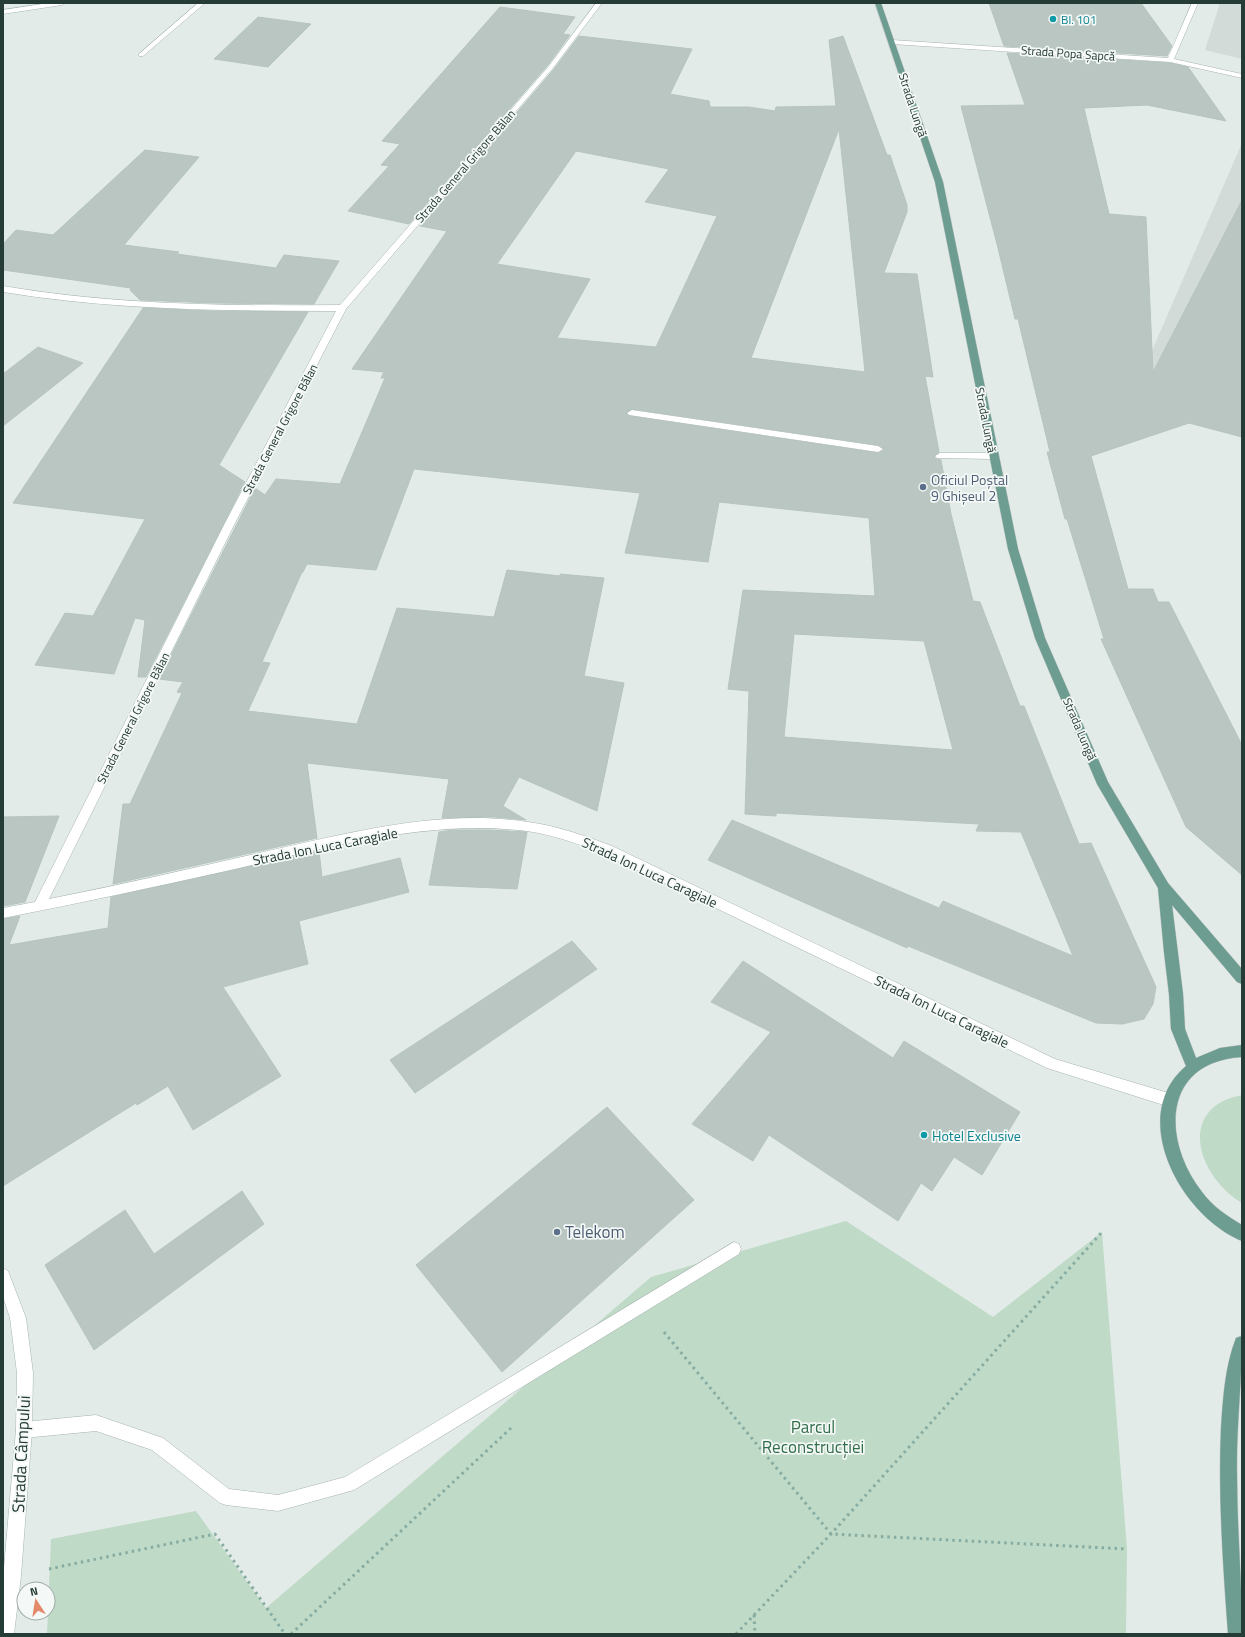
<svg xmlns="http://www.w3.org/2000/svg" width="1245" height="1637" font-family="'Titillium Web',sans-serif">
	<rect width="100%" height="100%" fill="#e3ebe8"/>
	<g fill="#d2dbd7">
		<polygon points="1220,3 1242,3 1242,59 1205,50"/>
		<polygon points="1242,143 1242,437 1128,406"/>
	</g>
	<g fill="#bfdac7">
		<path d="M1242,1095V1203C1198,1177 1175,1108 1242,1095Z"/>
		<polygon points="846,1221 993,1317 1102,1232 1127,1549 1126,1634 47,1634 51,1539 196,1511 266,1608 651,1277"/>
	</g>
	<g fill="#b9c6c1" stroke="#b6c4bf" fill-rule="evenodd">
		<polygon points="989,3 1141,3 1172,46 1167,56 1004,46"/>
		<polygon points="500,7 575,17 563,34 570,35 548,65 409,224 348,211 389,166 381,165 400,144 382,141"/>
		<polygon points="258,17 311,24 268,67 214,59"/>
		<path d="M579,36L692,49L670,94L709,101L710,107H749L775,111L776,107L836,106L829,40L843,36L887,155H890L907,205V212L884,273L917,274L933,377L925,376L939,452L934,456L936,459L941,460L951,514L973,601L980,602L1020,706H1024L1079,844L1091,843L1156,987L1153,1004L1144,1019L1122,1024L1096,1023L908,946L907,948L708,860L732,820L939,908L943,901L1073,956L1021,832L976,831L979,824L776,813V816L745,814L749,691L728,689L743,590L875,596L869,518L719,502L708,562L625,553L640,493L414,469L376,570L307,564L303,572H302L262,662L270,663L248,711L357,724L397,608L494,617L507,570L560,576V574L604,578L584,676L624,683L597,811L519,777L503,806L526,820L494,817L442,818L449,779L307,763L317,838L113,884L123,804H130L182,693L177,692L183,682L159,679L255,488L265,495L276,479L340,484L385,378H381L384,372L352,369L447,231L420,226L554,69ZM839,129L865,372L751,358ZM576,151L669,169L645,202L717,216L656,347L557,338L590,279L497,264ZM632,409L878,445L884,450L878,453L629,416L626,413ZM794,634L924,641L953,750L784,737Z"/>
		<polygon points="1007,53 1170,63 1188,67 1226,121 1147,105 1084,108 1109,214 1146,217 1153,372 1242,200 1242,437 1189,423 1091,456 1128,589 1153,589 1158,602 1169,602 1242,745 1242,875 1186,827 1101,639 1104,639 1067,519 1065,519 1047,452 1050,452 1018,319 1015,319 998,248 961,106 1025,105"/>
		<polygon points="145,150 199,157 124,245 179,252 177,254 276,268 284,255 339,261 314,304 213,303 140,300 130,290 131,288 3,270 3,244 16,230 53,235"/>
		<polygon points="143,308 211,311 308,312 219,465 245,482 146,677 138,677 145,620 135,618 114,674 35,665 65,613 93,616 145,519 13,503"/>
		<polygon points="38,347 83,363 3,426 3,374"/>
		<polygon points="59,816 25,902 3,906 3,817"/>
		<polygon points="453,830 490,830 527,832 517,889 429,885 439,832"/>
		<polygon points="319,851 322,877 400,858 409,892 299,921 308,964 223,987 281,1076 193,1130 168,1086 137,1105 136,1103 3,1186 3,919 20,916 9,945 108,928 111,897"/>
		<polygon points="572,941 597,969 415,1093 390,1060"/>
		<polygon points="743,961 893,1058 904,1041 1020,1112 982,1175 954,1157 932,1191 921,1183 898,1221 769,1135 753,1161 692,1124 771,1032 711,1002"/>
		<polygon points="607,1107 694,1200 502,1372 416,1265"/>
		<polygon points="242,1191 264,1224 94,1350 45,1265 125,1210 154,1254"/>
	</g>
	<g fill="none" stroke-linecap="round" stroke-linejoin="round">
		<defs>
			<g id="lane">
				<polygon points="632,410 878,446 883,449 878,452 629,415 627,413"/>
				<polygon points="940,453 993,453 998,456 993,459 937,458 935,456"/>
				<polygon points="734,1242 739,1244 741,1249 739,1254 354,1490 278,1511 226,1505 220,1503 152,1450 96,1431 24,1438 18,1436 16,1430 18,1424 24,1422 96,1415 163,1438 229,1489 278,1495 345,1477"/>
			</g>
			<g id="street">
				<polygon points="198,3 205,3 143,56 139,56 139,54"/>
				<path d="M596,3H602L553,68L346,309L233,527L49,899C119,885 189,869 259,853C346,834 439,808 528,822C558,826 585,836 612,846L1055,1059L1175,1095L1177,1100L1175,1105L1170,1107L1047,1068L604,854C579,844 554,835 527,831C429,819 330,847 235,869C158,886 81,903 3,918V908L35,902L223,527L336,311C224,311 114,310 3,292V286C115,305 227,306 340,305L549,66Z"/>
				<polygon points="1192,3 1198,3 1174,59 1242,74 1242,78 1170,62 892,44 889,42 892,40 1168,58"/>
			</g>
			<g id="secondary">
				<polygon points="49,3 65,3 62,5 3,14 3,10"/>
				<polygon points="3,1268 8,1271 26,1318 33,1373 32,1430 21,1576 14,1634 3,1634 3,1579 16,1430 17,1373 10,1318 3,1297"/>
			</g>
			<g id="primary">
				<path d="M875,3H881L943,182L1018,549L1045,638L1108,782L1168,883L1242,969V984L1237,982L1172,905L1183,994L1185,1029L1196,1058L1220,1048L1242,1045V1057C1161,1062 1162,1141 1202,1192C1212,1206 1227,1216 1242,1225V1241C1182,1217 1126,1117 1186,1066L1171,1029L1169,994L1164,952L1158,888L1097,784L1035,638L1008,549L935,182Z"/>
				<path d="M1242,1336C1242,1383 1236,1429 1237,1476C1237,1529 1242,1581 1242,1634H1228C1223,1565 1218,1497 1221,1428C1223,1398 1225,1366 1236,1338Z"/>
			</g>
		</defs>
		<use href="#lane" stroke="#a6b3af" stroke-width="1"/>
		<use href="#street" stroke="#a6b3af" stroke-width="1"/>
		<use href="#secondary" stroke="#a3b6b0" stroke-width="1"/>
		<use href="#primary" stroke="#c2c8c6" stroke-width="1"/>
		<g stroke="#87aca1" stroke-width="3" stroke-dasharray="2.5 4" stroke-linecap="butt">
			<polyline points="664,1332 831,1534 1127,1549"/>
			<polyline points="49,1569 215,1534 285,1634"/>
			<polyline points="754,1615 755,1634"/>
			<polyline points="291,1634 511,1428"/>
			<polyline points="736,1634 831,1534 1102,1232"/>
		</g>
		<use href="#lane" fill="#fff" fill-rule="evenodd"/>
		<use href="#street" fill="#fff" fill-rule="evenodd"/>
		<use href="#secondary" fill="#fff" fill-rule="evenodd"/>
		<use href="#primary" fill="#6d9c91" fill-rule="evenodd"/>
	</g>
	<g fill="#0f9aa8" stroke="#f4f8f6" stroke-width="1.5">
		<circle cx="1053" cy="19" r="4"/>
		<circle cx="924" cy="1135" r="4"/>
	</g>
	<g fill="#5c6f8a" stroke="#f4f8f6" stroke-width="1.5">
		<circle cx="923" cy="487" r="4"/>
		<circle cx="557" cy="1232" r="4"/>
	</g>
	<g text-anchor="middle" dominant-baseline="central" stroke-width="3.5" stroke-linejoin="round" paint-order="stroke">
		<g font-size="12" fill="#0d838f" stroke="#f4f8f6" text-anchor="start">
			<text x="1061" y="19">Bl. 101</text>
		</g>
		<g font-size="12" fill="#253b35" stroke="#f4f8f6">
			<text transform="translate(1068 53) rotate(4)">Strada Popa Șapcă</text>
			<text transform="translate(913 105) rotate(72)">Strada Lungă</text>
			<text transform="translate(465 166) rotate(-49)">Strada General Grigore Bălan</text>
			<text transform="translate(986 420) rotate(79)">Strada Lungă</text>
			<text transform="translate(280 429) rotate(-62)">Strada General Grigore Bălan</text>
			<text transform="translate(133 718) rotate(-63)">Strada General Grigore Bălan</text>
			<text transform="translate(1080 729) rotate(67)">Strada Lungă</text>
		</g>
		<g font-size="14" fill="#4e5e75" stroke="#f4f8f6" text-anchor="start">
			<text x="931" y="479">Oficiul Poștal<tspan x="931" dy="16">9 Ghișeul 2</tspan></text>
		</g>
		<g font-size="14" fill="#253b35" stroke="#f4f8f6">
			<text transform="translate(325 846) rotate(-11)">Strada Ion Luca Caragiale</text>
			<text transform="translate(650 872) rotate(25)">Strada Ion Luca Caragiale</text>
			<text transform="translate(942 1011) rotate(26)">Strada Ion Luca Caragiale</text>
		</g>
		<g font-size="14" fill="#0d838f" stroke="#f4f8f6" text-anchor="start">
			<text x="932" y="1135">Hotel Exclusive</text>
		</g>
		<g font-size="17" fill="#4e5e75" stroke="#f4f8f6" text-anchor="start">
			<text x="565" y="1232">Telekom</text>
		</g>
		<g font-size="17" fill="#336e4b" stroke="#f4f8f6">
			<text x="813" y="1427">Parcul<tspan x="813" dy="20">Reconstrucției</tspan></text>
		</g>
		<g font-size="17" fill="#253b35" stroke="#f4f8f6">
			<text transform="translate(21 1454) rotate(-87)">Strada Câmpului</text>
		</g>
	</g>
	<rect width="1245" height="1637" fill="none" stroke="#253b35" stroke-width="8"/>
	<g transform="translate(36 1601) rotate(348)"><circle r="19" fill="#f4f8f6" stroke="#a1aca9"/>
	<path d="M0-3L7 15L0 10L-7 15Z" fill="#e38a6a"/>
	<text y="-6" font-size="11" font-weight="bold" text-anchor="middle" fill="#253b35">N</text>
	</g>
</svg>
